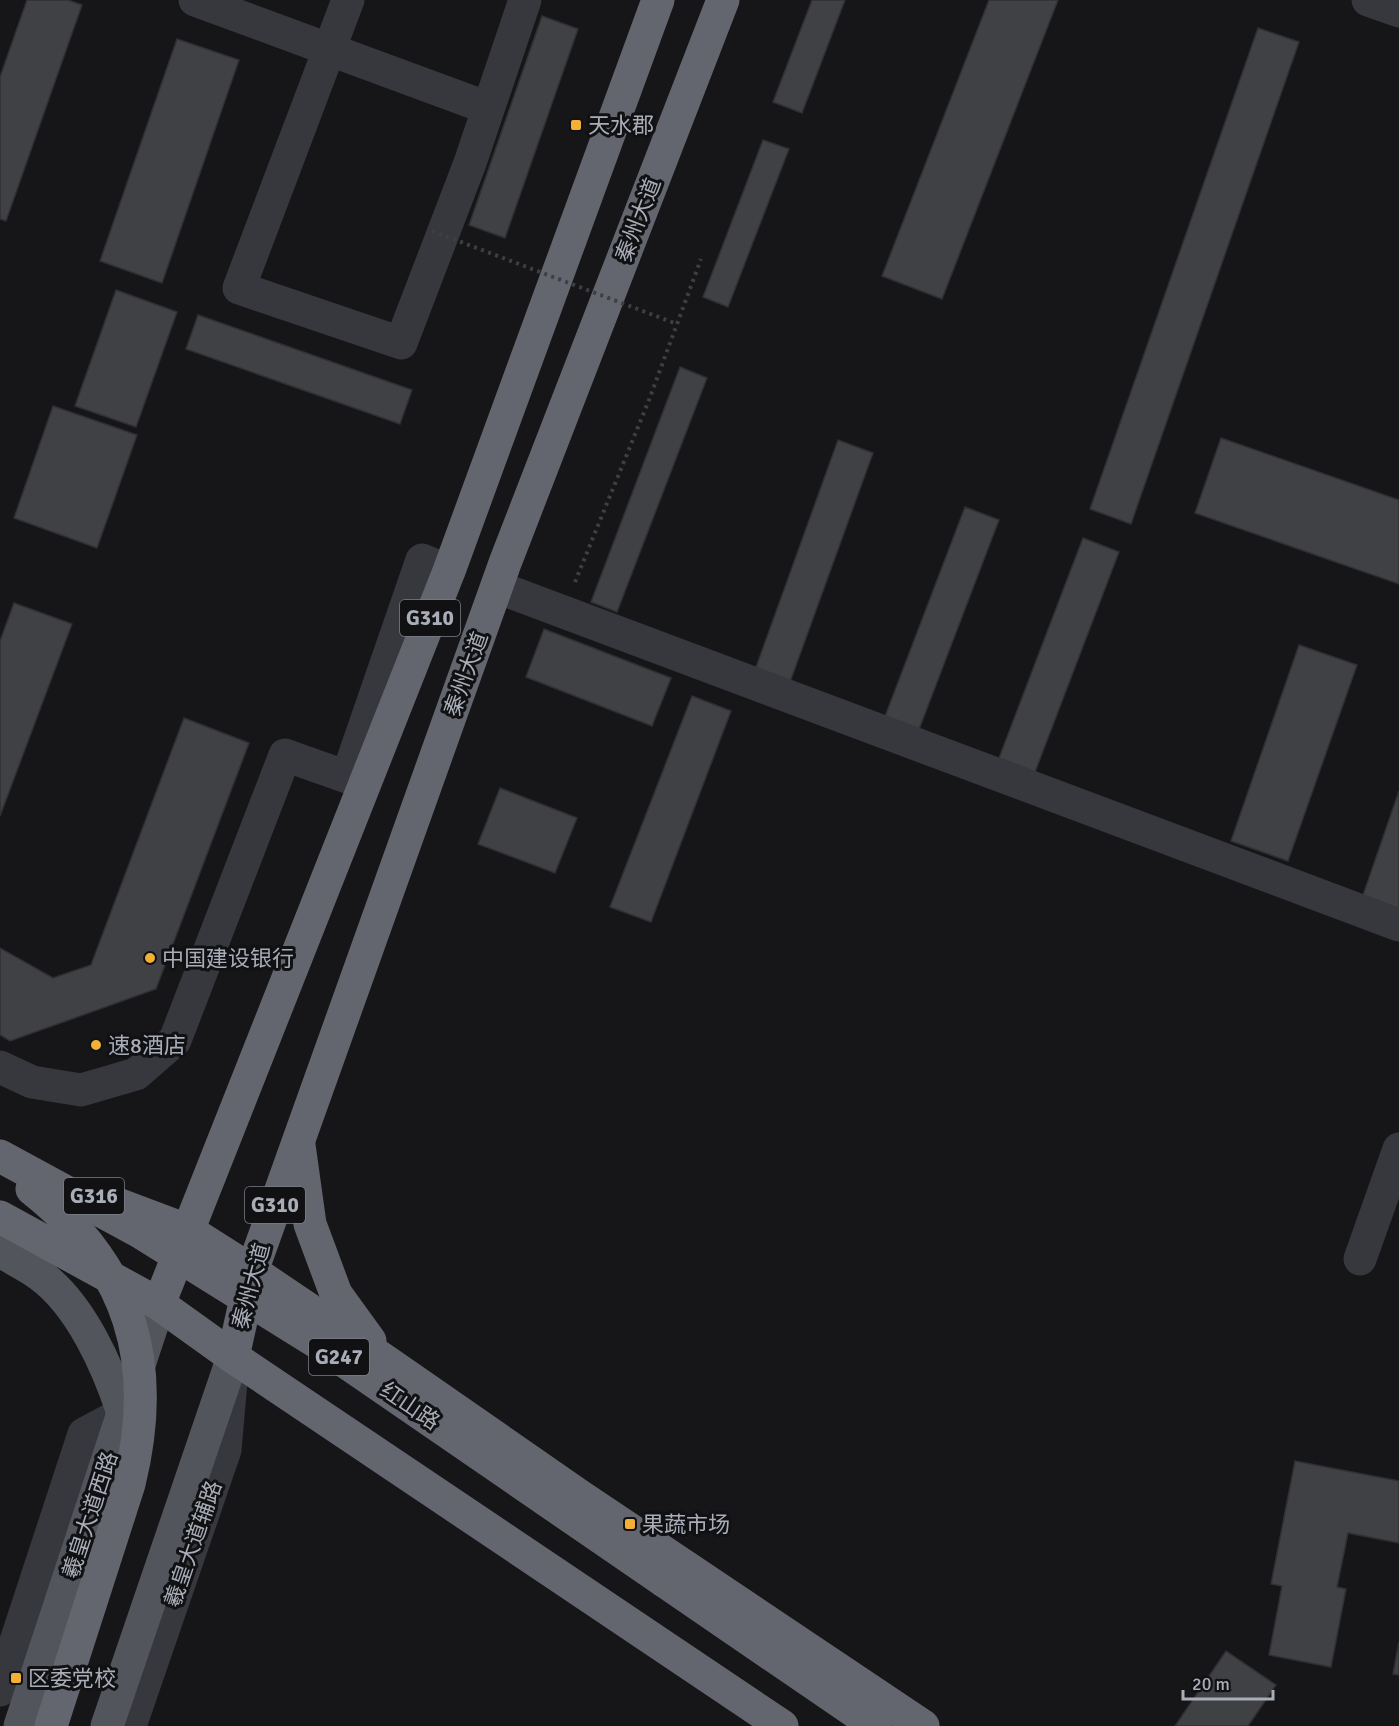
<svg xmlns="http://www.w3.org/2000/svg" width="1399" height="1726" font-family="Signika,'Noto Sans SC',sans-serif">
	<rect width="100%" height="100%" fill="#161618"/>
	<g fill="#404145" stroke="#303034" stroke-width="1.5">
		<polygon points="27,0 68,0 82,5 6,221 0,219 0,77"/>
		<polygon points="812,0 845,0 802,113 773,102"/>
		<polygon points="989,0 1058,0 942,299 882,276"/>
		<polygon points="542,16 578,29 505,238 469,225"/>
		<polygon points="1258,28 1299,42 1131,524 1090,509"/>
		<polygon points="177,39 239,60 162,283 100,261"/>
		<polygon points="763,140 789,149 728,307 703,297"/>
		<polygon points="116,290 177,312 136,427 75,406"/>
		<polygon points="198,315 412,390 400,424 186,349"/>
		<polygon points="680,367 707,378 617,612 591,602"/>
		<polygon points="53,406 137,435 97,548 14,518"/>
		<polygon points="1221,438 1399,500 1399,584 1195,513"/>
		<polygon points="838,440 873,453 790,682 755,670"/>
		<polygon points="965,507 999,520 918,732 884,719"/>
		<polygon points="1083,538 1119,552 1035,772 999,758"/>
		<polygon points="14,603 72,624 0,816 0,641"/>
		<polygon points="544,629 671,678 652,726 526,677"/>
		<polygon points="1299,645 1357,665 1288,861 1231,841"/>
		<polygon points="692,696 731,711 651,922 610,907"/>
		<polygon points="184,718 249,743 156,989 10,1041 0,1035 0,948 53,978 91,965"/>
		<polygon points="500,788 577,818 555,873 478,844"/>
		<polygon points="1399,791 1399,911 1362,898"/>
		<polygon points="1295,1461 1399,1481 1399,1543 1348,1533 1337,1587 1346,1589 1331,1667 1269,1655 1282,1586 1271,1584"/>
		<polygon points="1399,1642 1399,1675 1393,1674"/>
		<polygon points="1226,1651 1276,1685 1248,1726 1175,1726"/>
	</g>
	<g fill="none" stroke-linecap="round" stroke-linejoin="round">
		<polyline stroke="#3d3f44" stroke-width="4" stroke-dasharray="3 4.5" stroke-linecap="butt" points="575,582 649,400 701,259"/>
		<g stroke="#37383d" stroke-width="33">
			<polyline points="195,0 488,108"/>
			<polyline points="348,0 239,288 401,343 470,163 525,0"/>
			<polyline points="1368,0 1399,11"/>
			<polyline points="497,587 1399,925"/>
			<polyline points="0,1067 32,1082 81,1090 136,1074 175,1040 285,755 347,777 422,560 449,571"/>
			<polyline points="1360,1259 1399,1149"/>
			<polyline points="0,1690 84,1434 123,1413"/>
			<polyline points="130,1726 225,1450 231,1381"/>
		</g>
		<g stroke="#53555c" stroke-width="33">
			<path d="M0,1251C13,1259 28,1266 40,1275C81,1305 108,1367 123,1413"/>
			<polyline points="20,1726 159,1304"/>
			<polyline points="107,1726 233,1357"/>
		</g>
		<g stroke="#63666e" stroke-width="33">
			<polyline points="299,1145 310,1224 336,1294 370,1341"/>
			<polyline points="96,1196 189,1231 252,1271 384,1360 580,1496 923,1726"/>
			<polyline points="0,1217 159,1304 233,1357 782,1726"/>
			<polyline points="159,1304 449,571 658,0"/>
			<polyline points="233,1357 252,1271 505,563 723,0"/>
			<polyline points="664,1581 876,1726"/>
		</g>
		<polyline stroke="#3d3f44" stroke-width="4" stroke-dasharray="3 4.5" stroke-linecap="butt" points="432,231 677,324"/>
		<g stroke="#63666e" stroke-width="33">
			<polyline points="0,1156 140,1232 315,1341 664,1581"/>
			<path d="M32,1189C131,1267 159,1363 129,1484L51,1726"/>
		</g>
	</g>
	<g fill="#f2b134" stroke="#111113" stroke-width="2">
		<rect x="570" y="119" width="12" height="12" rx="3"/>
		<circle cx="150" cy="958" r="6"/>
		<circle cx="96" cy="1045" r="6"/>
		<rect x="624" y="1518" width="12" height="12" rx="3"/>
		<rect x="10" y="1672" width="12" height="12" rx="3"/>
	</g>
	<g text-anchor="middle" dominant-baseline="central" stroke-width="6" stroke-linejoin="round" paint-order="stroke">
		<g fill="#111113" stroke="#7b7e86" stroke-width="1.5">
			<rect x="400" y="600" width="60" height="36" rx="4.5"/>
			<rect x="64" y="1178" width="60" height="36" rx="4.5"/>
			<rect x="245" y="1187" width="60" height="36" rx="4.5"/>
			<rect x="309" y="1339" width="60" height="36" rx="4.5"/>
		</g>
		<g font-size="21" font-weight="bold" fill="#a8adb8">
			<text x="430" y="618">G310</text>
			<text x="94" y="1196">G316</text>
			<text x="275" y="1205">G310</text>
			<text x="339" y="1357">G247</text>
		</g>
		<g font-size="22" fill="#a8adb8" stroke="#111113" text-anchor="start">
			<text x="588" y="125">天水郡</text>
			<text x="162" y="958">中国建设银行</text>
			<text x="108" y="1045">速8酒店</text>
			<text x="642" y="1524">果蔬市场</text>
			<text x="28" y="1678">区委党校</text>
		</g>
		<g font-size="22" fill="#a8adb8" stroke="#111113">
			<text transform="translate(638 220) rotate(-69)">秦州大道</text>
			<text transform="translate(466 674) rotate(-70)">秦州大道</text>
			<text transform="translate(251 1286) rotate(-75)">秦州大道</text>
			<text transform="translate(410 1406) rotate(34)">红山路</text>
			<text transform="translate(90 1515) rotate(-72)">羲皇大道西路</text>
			<text transform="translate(193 1544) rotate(-71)">羲皇大道辅路</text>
		</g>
	</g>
	<path d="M1183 1690v9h90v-9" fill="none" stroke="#a8adb8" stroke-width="3"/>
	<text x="1192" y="1690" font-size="18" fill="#a8adb8" stroke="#111113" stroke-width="4.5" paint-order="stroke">20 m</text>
</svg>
